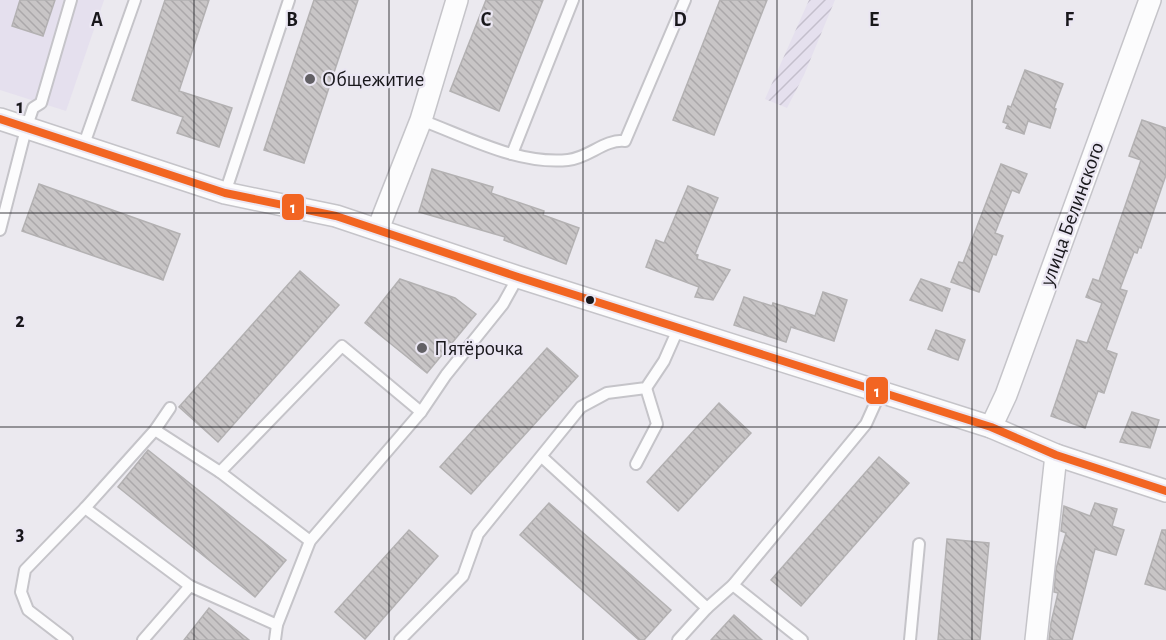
<svg xmlns="http://www.w3.org/2000/svg" width="1166" height="640" font-family="'Alegreya Sans',sans-serif">
	<defs>
		<pattern id="industrial-furrows" width="10" height="10" patternUnits="userSpaceOnUse" patternTransform="scale(1.5)"><rect width="10" height="10" fill="#e5e0ee"/><path d="M-1 1l2-2M0 10L10 0M9 11l2-2" fill="none" stroke="#c4bfcc"/></pattern>
		<pattern id="building-back-hatch" width="6" height="6" patternUnits="userSpaceOnUse" patternTransform="scale(1.5)"><rect width="6" height="6" fill="#c8c5c6"/><path d="M-1 5l2 2M0 0l6 6M5-1l2 2" fill="none" stroke="#aba8aa"/></pattern>
	</defs>
	<rect width="100%" height="100%" fill="#ebe9ef"/>
	<polygon fill="#e5e0ee" points="0,0 104,0 66,111 0,90"/>
	<polygon fill="url(#industrial-furrows)" points="809,0 835,0 804,75 787,108 765,99"/>
	<g fill="url(#building-back-hatch)" stroke="#b3b1b2" stroke-width="1.5">
		<polygon points="20,0 55,0 43,36 12,26"/>
		<polygon points="165,0 209,0 179,91 232,108 219,147 177,133 183,117 132,100"/>
		<polygon points="314,0 358,0 304,163 264,150"/>
		<polygon points="486,0 543,0 499,111 450,91"/>
		<polygon points="720,0 767,0 714,135 673,120"/>
		<polygon points="1025,70 1063,84 1054,108 1056,109 1050,128 1028,121 1024,134 1006,128 1008,124 1003,122 1008,106 1011,107"/>
		<polygon points="1142,120 1166,128 1166,175 1141,248 1139,247 1137,253 1134,252 1120,289 1127,291 1106,350 1117,354 1104,393 1098,391 1085,428 1051,416 1077,340 1087,343 1102,303 1086,297 1093,279 1099,281 1141,160 1129,156"/>
		<polygon points="1001,164 1027,174 1019,193 1012,190 995,233 1003,236 996,255 993,254 979,292 951,282 959,262 963,263"/>
		<polygon points="432,169 493,187 491,193 544,211 543,215 579,228 566,264 504,240 505,237 419,212"/>
		<polygon points="39,184 180,234 163,280 22,231"/>
		<polygon points="688,186 718,198 695,254 698,255 697,259 730,270 713,300 695,297 699,287 646,267 656,240 664,243"/>
		<polygon points="300,271 339,305 218,442 179,407"/>
		<polygon points="400,279 455,298 476,314 427,373 365,323"/>
		<polygon points="921,279 950,289 942,311 910,300"/>
		<polygon points="823,292 847,300 834,341 791,327 786,342 734,325 744,297 772,306 773,303 815,316"/>
		<polygon points="936,330 965,340 958,360 928,349"/>
		<polygon points="547,348 578,376 471,494 440,467"/>
		<polygon points="719,403 751,433 678,511 647,482"/>
		<polygon points="1132,412 1159,420 1150,448 1120,442"/>
		<polygon points="148,450 286,560 255,597 118,487"/>
		<polygon points="879,457 909,483 801,606 771,580"/>
		<polygon points="549,503 671,610 644,640 639,640 520,535"/>
		<polygon points="1095,503 1117,509 1112,526 1124,530 1116,555 1095,549 1072,640 1049,640 1051,623 1058,593 1054,592 1056,569 1066,533 1061,531 1064,506 1090,516"/>
		<polygon points="409,530 438,556 365,639 335,612"/>
		<polygon points="1162,530 1166,530 1166,590 1145,584"/>
		<polygon points="947,539 989,543 980,640 938,640"/>
		<polygon points="209,608 249,640 184,640"/>
		<polygon points="734,615 762,640 711,640"/>
	</g>
	<g fill="none" stroke-linecap="round" stroke-linejoin="round">
		<defs>
			<g id="service">
				<path d="M421,120C467,137 518,165 568,160C589,158 604,139 625,141L685,0"/>
				<polyline points="83,147 135,0"/>
				<polyline points="512,154 573,0"/>
				<polyline points="225,193 289,0"/>
				<polyline points="0,230 26,129 33,108 41,103 71,0"/>
				<polyline points="155,430 220,472"/>
				<polyline points="542,457 707,608"/>
				<polyline points="636,464 657,424 646,388"/>
				<polyline points="85,508 155,430 170,408"/>
				<polyline points="310,541 220,472 342,346 421,412"/>
				<polyline points="733,585 802,640"/>
				<polyline points="67,640 28,610 21,592 25,570 85,508 190,586 277,625"/>
				<polyline points="143,640 190,586"/>
				<polyline points="275,640 277,625 310,541 421,412 446,375 503,304 518,277"/>
				<polyline points="400,640 463,576 478,534 581,407 607,393 646,388 664,361 679,327"/>
				<polyline points="678,640 707,608 733,585 866,424 880,393"/>
				<polyline points="910,640 919,544"/>
			</g>
			<g id="minor">
				<polyline points="0,119 225,193 336,216 518,277 991,427 1056,455 1166,491"/>
				<polyline points="378,229 421,120 457,0"/>
				<polyline points="991,427 1006,395 1150,0"/>
				<polyline points="1036,640 1056,455"/>
			</g>
		</defs>
		<use href="#service" stroke="#c5c4c9" stroke-width="14"/>
		<use href="#minor" stroke="#c5c4c9" stroke-width="24"/>
		<use href="#service" stroke="#fcfcfd" stroke-width="10"/>
		<use href="#minor" stroke="#fcfcfd" stroke-width="21"/>
		<defs>
			<polyline id="bus-1" points="0,119 225,193 336,216 518,277 991,427 1056,455 1166,491"/>
		</defs>
		<use href="#bus-1" stroke="#eae6f2" stroke-width="12"/>
		<use href="#bus-1" stroke="#f26522" stroke-width="8"/>
	</g>
	<path fill="none" stroke="#18171b" stroke-width="1.5" stroke-opacity="0.55" d="M194,0V640M389,0V640M583,0V640M777,0V640M972,0V640M0,213H1166M0,427H1166"/>
	<g fill="#626065" stroke="#eae6f2" stroke-width="2">
		<circle cx="310" cy="79" r="6"/>
		<circle cx="422" cy="348" r="6"/>
	</g>
	<circle fill="#18171b" stroke="#eae6f2" stroke-width="2" cx="590" cy="300" r="5"/>
	<g text-anchor="middle" dominant-baseline="central" stroke-width="4.5" stroke-linejoin="round" paint-order="stroke">
		<g font-size="21" fill="#18171b" stroke="#eae6f2" text-anchor="start">
			<text x="322" y="79">Общежитие</text>
			<text x="434" y="348">Пятёрочка</text>
		</g>
		<g font-size="21" fill="#18171b" stroke="#eae6f2">
			<text transform="translate(1072 214) rotate(-70)">улица Белинского</text>
		</g>
	</g>
	<g font-size="20" text-anchor="middle" font-weight="bold" fill="#18171b" stroke="#eae6f2" stroke-width="4.5" stroke-linejoin="round" paint-order="stroke">
		<text x="97" y="26">A</text>
		<text x="292" y="26">B</text>
		<text x="486" y="26">C</text>
		<text x="680" y="26">D</text>
		<text x="874" y="26">E</text>
		<text x="1069" y="26">F</text>
		<text x="20" y="113">1</text>
		<text x="20" y="327">2</text>
		<text x="20" y="540">3</text>
	</g>
	<g stroke="#eae6f2" stroke-width="2">
		<rect x="281" y="193" width="24" height="28" rx="6" fill="#f26522"/>
		<rect x="865" y="376" width="24" height="29" rx="6" fill="#f26522"/>
	</g>
	<g font-size="16" text-anchor="middle" font-weight="bold" fill="#fff">
		<text x="293" y="213">1</text>
		<text x="877" y="397">1</text>
	</g>
</svg>
